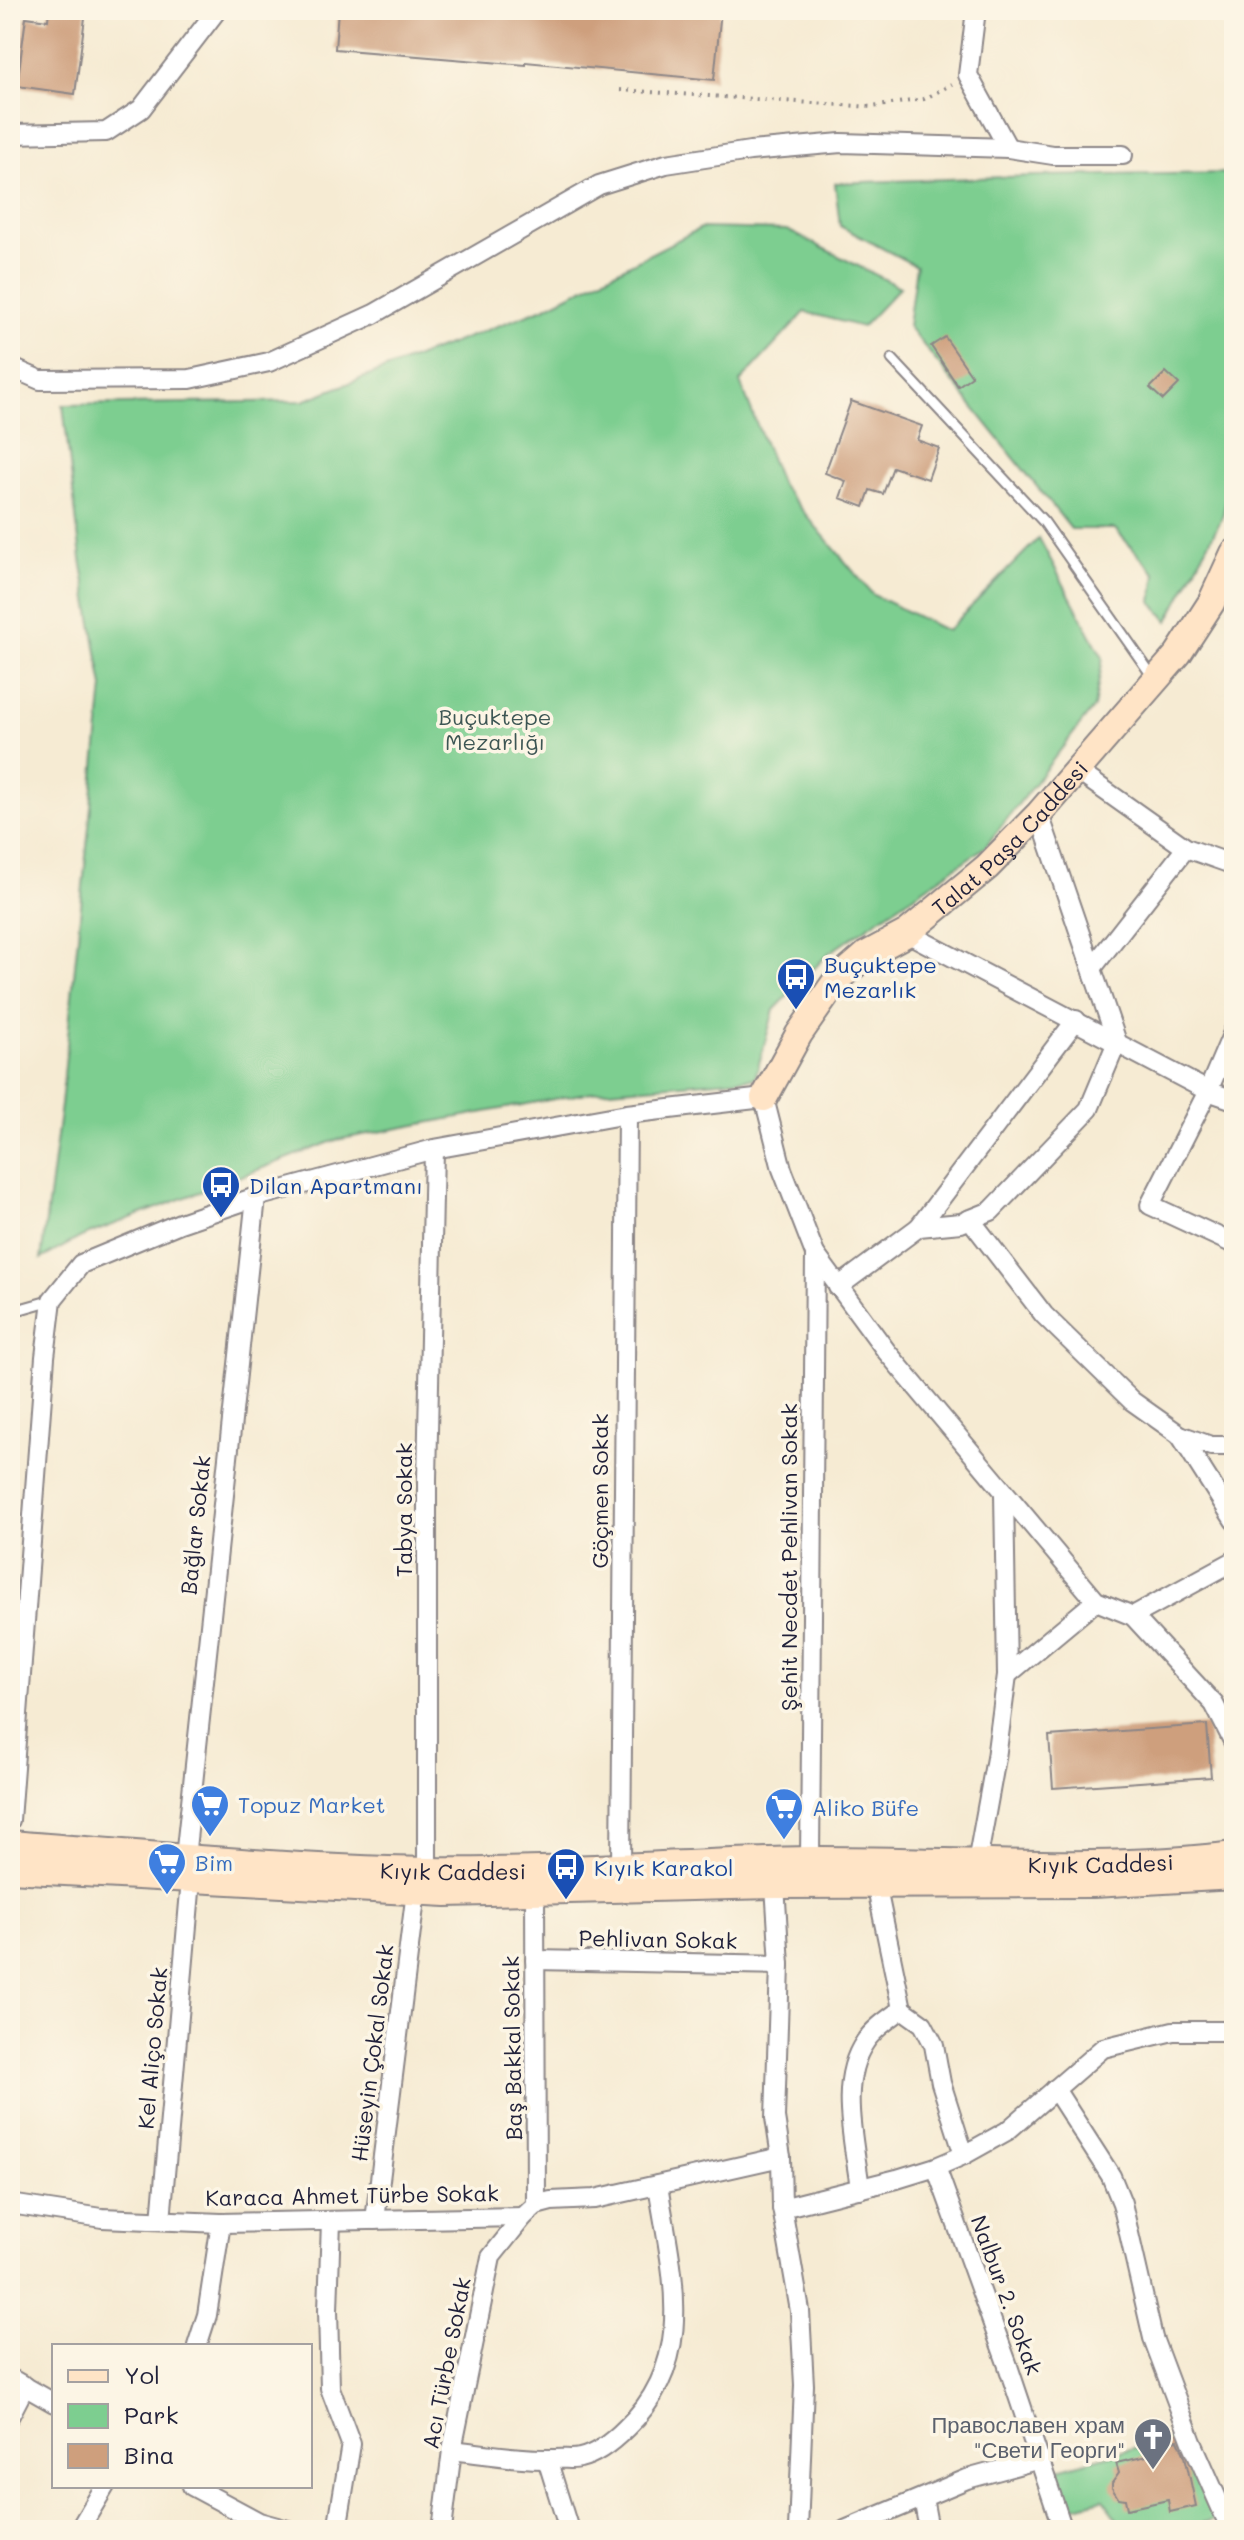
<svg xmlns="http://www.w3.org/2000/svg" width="1244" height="2540" font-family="Mali,sans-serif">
	<rect width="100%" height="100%" fill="#fcf5e5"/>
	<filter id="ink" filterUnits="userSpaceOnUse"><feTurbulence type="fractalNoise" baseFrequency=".0125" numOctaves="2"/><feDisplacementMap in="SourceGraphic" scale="16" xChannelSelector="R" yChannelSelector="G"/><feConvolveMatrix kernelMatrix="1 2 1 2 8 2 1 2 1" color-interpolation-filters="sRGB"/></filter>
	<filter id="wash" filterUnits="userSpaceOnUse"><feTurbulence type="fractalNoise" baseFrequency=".006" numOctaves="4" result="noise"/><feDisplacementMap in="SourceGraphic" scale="32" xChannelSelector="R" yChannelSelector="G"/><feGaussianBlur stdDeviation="1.8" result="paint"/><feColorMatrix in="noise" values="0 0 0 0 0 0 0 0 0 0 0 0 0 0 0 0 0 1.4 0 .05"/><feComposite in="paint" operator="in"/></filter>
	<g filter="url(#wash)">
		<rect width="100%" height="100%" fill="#f6ebd3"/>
		<g fill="#7dce90" stroke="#507866" stroke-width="2">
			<polygon points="1234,173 1234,467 1222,518 1168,621 1152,602 1156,574 1115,529 1071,529 908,326 916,266 840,226 835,183 1034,176"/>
			<polygon points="701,228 787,230 900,287 862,327 805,312 740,382 781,485 873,595 947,631 1039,538 1103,658 1094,707 985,847 829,953 774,1010 755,1078 597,1091 336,1140 81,1237 41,1259 61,1105 103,687 81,559 63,405 303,401 544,308"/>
			<polygon points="1181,2435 1217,2519 1176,2530 1126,2530 1103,2499 1060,2510 1048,2472"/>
		</g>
		<g id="blocks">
			<g fill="#ce9f7d">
				<polygon points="49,10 86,10 75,94 17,86 26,17 48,20"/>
				<polygon points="338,10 721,10 714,80 526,62 526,65 335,49"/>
				<polygon points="945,337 972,376 958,386 931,346"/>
				<polygon points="1166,372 1179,384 1163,400 1150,388"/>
				<polygon points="851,401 922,426 917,440 939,448 928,479 893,467 883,494 870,490 864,507 840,498 846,481 825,473"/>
				<polygon points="1207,1725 1211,1777 1053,1788 1049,1736"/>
				<polygon points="1178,2440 1185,2456 1196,2506 1170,2512 1168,2500 1127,2509 1125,2499 1118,2498 1112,2488 1112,2483 1119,2473 1116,2463 1156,2454 1154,2445"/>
			</g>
		</g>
	</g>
	<g filter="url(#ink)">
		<use href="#blocks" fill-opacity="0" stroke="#8c8687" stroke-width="2"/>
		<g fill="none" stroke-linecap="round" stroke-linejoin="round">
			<defs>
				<g id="service">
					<polyline points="892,359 1044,522 1153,677"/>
					<polyline points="10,1312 52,1300"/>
				</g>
				<g id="minor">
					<polyline points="976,10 968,75 1008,148"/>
					<polyline points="10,134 106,132 141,109 217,10"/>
					<polyline points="10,367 40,380 190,379 269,362 374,314 599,185 666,164 750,151 841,143 1008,148 1053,155 1123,155"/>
					<polyline points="1076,770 1186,848 1234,865"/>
					<polyline points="907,933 1208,1091 1234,1100"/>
					<polyline points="1093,967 1186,848"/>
					<polyline points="1234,1030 1208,1091 1150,1205 1234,1244"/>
					<polyline points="970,1219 1044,1315 1132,1401 1180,1435 1211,1446 1234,1446"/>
					<polyline points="919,1227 1076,1020"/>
					<polyline points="838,1287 919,1227 961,1223 991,1211 1089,1109 1117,1042 1039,814"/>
					<polyline points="1180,1435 1234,1520"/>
					<polyline points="1133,1616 1234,1561"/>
					<polyline points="1007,1675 1096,1601"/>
					<polyline points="10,1820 45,1357 52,1300 81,1264 180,1223 256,1197 434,1149 627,1114 764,1098 782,1169 815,1254 887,1352 1096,1601 1133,1616 1214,1704 1234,1743"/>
					<polyline points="185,1858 256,1197"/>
					<polyline points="810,1860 815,1254"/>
					<polyline points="977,1863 996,1758 1007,1675 1004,1493"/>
					<polyline points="621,1868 627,1114"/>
					<polyline points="427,1871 427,1479 434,1149"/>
					<polyline points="775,1885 780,1965 775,2118 781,2157 782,2208 800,2311 804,2385 798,2530"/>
					<polyline points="535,1891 536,2205"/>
					<polyline points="535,1960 780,1965"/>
					<polyline points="902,2009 923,2024 934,2045 941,2083 964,2155"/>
					<polyline points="1055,2089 1111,2176 1122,2203 1153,2338 1192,2442 1231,2530"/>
					<polyline points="936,2167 1007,2363 1063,2530"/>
					<path d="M860,2189C855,2144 837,2082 865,2042C873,2029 890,2018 902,2009L876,1884"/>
					<polyline points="10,2204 102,2218 221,2223 523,2217"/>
					<polyline points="782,2208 897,2179 936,2167 964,2155 1007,2131 1103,2048 1173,2031 1234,2031"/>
					<polyline points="161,2220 191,1880"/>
					<polyline points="375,2220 416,1891"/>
					<polyline points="331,2221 328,2310 330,2388 351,2444 337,2530"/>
					<polyline points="197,2346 207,2315 221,2223"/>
					<polyline points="10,2378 54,2403"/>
					<polyline points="10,2415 25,2386"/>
					<path d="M452,2450C487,2454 521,2460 556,2459C563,2458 573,2460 580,2458C598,2454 614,2440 626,2428C699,2359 671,2271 658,2185"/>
					<polyline points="547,2459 569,2530"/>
					<polyline points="192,2486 259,2522 288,2530"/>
					<polyline points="923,2498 929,2530"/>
					<polyline points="79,2530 105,2486"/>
					<polyline points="442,2530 452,2450 491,2257 523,2217 536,2205 551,2201 595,2199 781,2157"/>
					<polyline points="845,2530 967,2479 1040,2459"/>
				</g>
				<g id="secondary">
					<path id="s1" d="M764,1098L799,1034L836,981L866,955L907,933L987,867L1039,814L1178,654L1211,603L1234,553"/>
					<path id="s2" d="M10,1844C149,1855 288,1868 428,1871C555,1873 682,1862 810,1860C951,1859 1093,1873 1234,1855"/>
					<polyline points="10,1869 446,1893 775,1885 1093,1884 1234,1876"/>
				</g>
			</defs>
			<use href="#service" stroke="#8c8687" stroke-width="13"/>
			<use href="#minor" stroke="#8c8687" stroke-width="22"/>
			<use href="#secondary" stroke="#8c8687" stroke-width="30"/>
			<polyline stroke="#8c8687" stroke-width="4" stroke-dasharray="2 6" stroke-linecap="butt" points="620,90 872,107 924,99 952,84"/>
			<use href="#service" stroke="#fff" stroke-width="9"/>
			<use href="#minor" stroke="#fff" stroke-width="18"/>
			<use href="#secondary" stroke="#ffe4c6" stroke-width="26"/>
		</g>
	</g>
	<defs>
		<symbol id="bus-pin" viewBox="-11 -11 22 30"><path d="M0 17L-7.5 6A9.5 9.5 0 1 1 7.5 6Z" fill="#1a4fb4" stroke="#fcf5e5"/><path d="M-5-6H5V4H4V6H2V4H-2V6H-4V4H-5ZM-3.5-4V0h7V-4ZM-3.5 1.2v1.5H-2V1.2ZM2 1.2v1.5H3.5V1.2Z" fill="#fff"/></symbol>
		<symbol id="supermarket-pin" viewBox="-11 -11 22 30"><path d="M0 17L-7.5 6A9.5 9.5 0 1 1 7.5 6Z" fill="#3f7fe0" stroke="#fcf5e5"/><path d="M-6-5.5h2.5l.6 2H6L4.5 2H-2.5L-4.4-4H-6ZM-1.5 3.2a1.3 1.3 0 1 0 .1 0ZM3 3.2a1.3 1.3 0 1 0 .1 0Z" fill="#fff"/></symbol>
		<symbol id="church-pin" viewBox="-11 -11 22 30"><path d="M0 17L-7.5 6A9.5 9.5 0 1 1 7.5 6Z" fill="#6b7280" stroke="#fcf5e5"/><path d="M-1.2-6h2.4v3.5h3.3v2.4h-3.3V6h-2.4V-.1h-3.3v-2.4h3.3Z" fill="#fff"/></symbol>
	</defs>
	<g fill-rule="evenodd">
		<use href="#bus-pin" x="774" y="955" width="44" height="60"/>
		<use href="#bus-pin" x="199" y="1163" width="44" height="60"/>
		<use href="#supermarket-pin" x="188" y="1782" width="44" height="60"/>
		<use href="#supermarket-pin" x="762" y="1785" width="44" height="60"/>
		<use href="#supermarket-pin" x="145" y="1840" width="44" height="60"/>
		<use href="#bus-pin" x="544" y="1845" width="44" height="60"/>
		<use href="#church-pin" x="1131" y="2415" width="44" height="60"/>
	</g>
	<g text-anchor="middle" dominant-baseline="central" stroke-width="7" stroke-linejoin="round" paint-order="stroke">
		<g font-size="22" fill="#3d5654" stroke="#fcf5e5">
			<text x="495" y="716">Buçuktepe<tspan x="495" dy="25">Mezarlığı</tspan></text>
		</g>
		<g font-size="22" fill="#22223b" stroke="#fcf5e5">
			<text stroke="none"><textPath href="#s1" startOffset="364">Talat Paşa Caddesi</textPath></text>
			<text transform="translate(599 1491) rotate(-90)">Göçmen Sokak</text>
			<text transform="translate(403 1510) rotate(-90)">Tabya Sokak</text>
			<text transform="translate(195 1525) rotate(-84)">Bağlar Sokak</text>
			<text transform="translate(788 1557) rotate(-90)">Şehit Necdet Pehlivan Sokak</text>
			<text stroke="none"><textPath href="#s2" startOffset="1092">Kıyık Caddesi</textPath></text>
			<text stroke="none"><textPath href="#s2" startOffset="444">Kıyık Caddesi</textPath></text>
			<text transform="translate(658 1939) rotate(1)">Pehlivan Sokak</text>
			<text transform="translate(152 2048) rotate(-85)">Kel Aliço Sokak</text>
			<text transform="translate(512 2048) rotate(-91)">Baş Bakkal Sokak</text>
			<text transform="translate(372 2053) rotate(-83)">Hüseyin Çokal Sokak</text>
			<text transform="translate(352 2195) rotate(-1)">Karaca Ahmet Türbe Sokak</text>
			<text transform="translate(1007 2295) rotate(70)">Nalbur 2. Sokak</text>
			<text transform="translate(446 2363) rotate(-79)">Acı Türbe Sokak</text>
		</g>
		<g font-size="22" fill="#164399" stroke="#fcf5e5" text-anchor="start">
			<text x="824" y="964">Buçuktepe<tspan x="824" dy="25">Mezarlık</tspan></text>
			<text x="249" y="1185">Dilan Apartmanı</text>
			<text x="594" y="1867">Kıyık Karakol</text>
		</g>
		<g font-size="22" fill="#366cbe" stroke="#fcf5e5" text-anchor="start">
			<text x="238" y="1804">Topuz Market</text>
			<text x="812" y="1807">Aliko Büfe</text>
			<text x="195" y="1862">Bim</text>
		</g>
		<g font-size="22" fill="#5b616d" stroke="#fcf5e5" text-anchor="end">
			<text x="1125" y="2424">Православен храм<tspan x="1125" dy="25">"Свети Георги"</tspan></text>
		</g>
	</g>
	<rect width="1244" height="2540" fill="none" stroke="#fcf5e5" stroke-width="40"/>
	<rect x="52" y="2344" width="260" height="144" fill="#fcf5e5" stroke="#a5a1a1" stroke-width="2"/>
	<rect x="68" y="2370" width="40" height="12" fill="#ffe4c6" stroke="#a5a1a1" stroke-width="2"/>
	<text x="124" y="2384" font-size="24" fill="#22223b">Yol</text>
	<rect x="68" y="2404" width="40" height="24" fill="#7dce90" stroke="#a5a1a1" stroke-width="2"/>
	<text x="124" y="2424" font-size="24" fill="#22223b">Park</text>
	<rect x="68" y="2444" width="40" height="24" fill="#ce9f7d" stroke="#a5a1a1" stroke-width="2"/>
	<text x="124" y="2464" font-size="24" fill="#22223b">Bina</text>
</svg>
